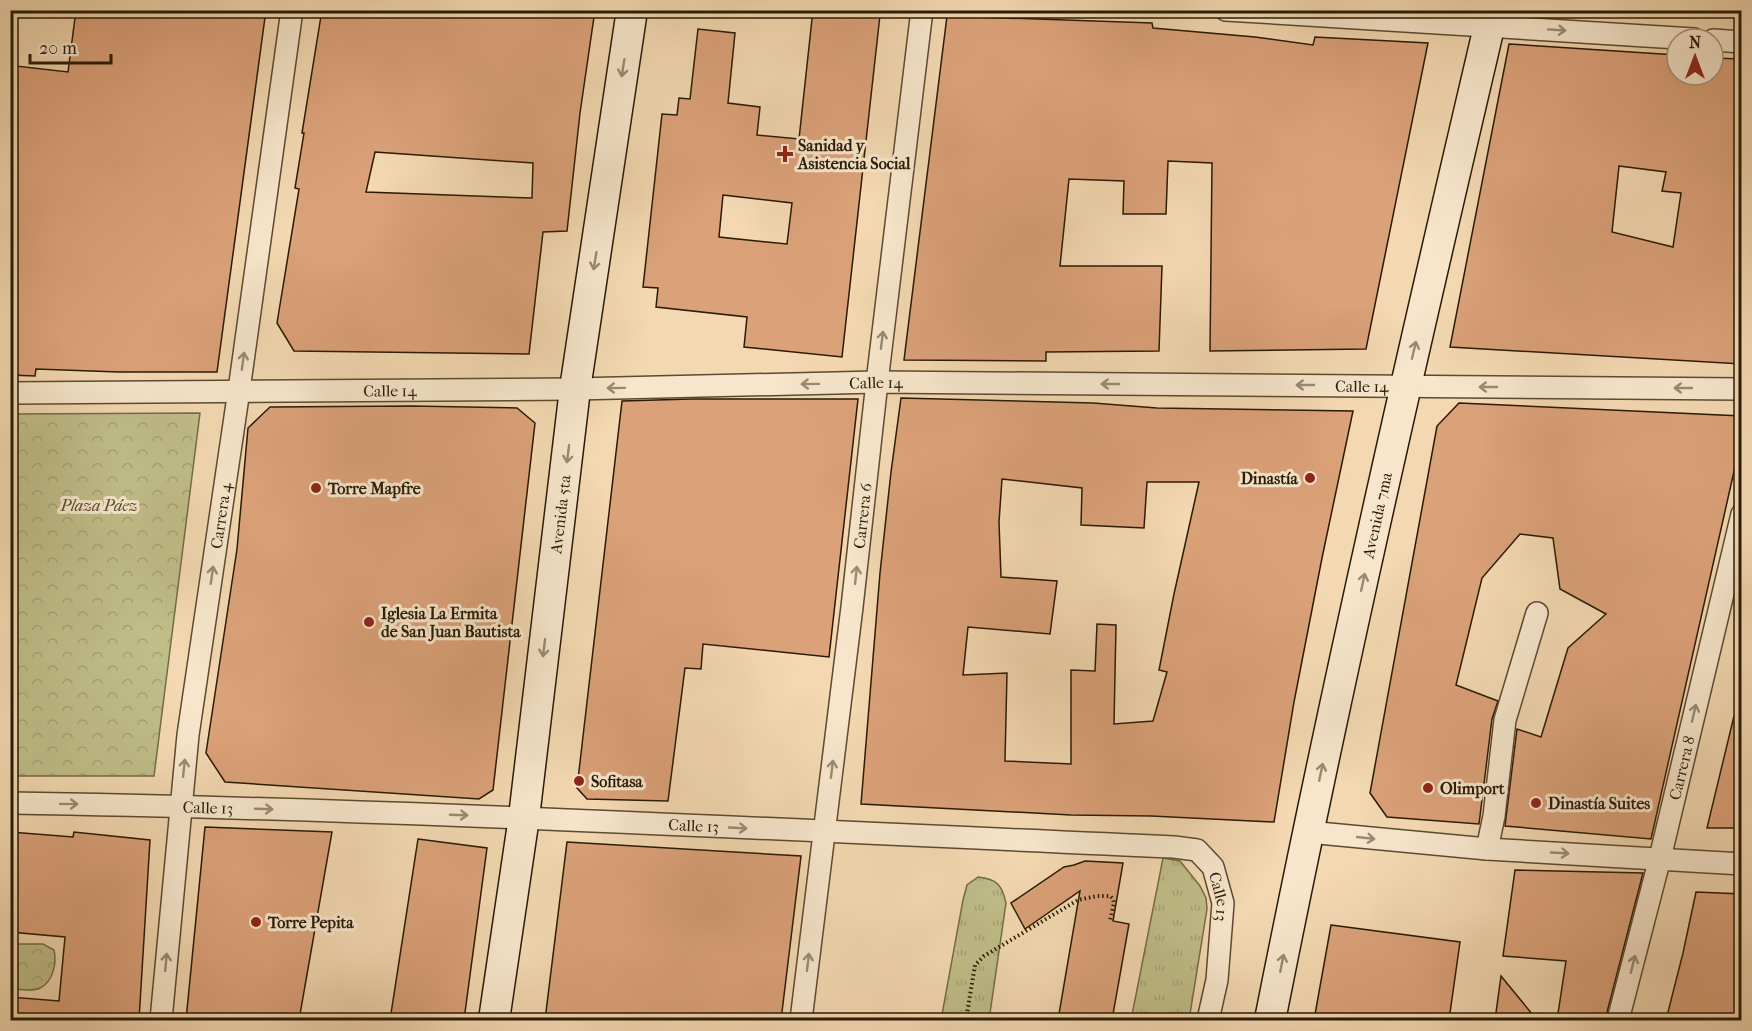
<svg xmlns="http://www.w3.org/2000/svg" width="1752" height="1031" font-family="'IM FELL French Canon',serif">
	<defs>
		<pattern id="grass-tufts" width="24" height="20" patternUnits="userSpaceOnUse" patternTransform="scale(1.5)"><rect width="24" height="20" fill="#bfbd88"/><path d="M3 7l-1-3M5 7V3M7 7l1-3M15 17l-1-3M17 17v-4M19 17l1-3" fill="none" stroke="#a4a274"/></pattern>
		<pattern id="forest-crowns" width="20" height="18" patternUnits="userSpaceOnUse" patternTransform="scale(1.5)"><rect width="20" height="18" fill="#bfbd88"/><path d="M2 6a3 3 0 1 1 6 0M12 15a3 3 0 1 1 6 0" fill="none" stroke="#a4a274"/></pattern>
	</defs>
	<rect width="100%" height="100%" fill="#f3d8b1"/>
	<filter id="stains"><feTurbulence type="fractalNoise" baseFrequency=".00333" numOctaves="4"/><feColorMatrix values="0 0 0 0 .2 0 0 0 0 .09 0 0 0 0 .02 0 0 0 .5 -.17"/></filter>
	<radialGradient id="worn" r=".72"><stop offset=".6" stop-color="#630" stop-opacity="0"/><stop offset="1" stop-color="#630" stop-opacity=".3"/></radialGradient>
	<g fill="url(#grass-tufts)" stroke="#746c46" stroke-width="1.5">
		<polygon points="1163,858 1180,861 1200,886 1206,898 1207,909 1189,1020 1131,1020"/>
		<path d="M978,877C997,879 1002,885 1006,903L989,1020H941L963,900L967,885Z"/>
	</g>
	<g fill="url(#forest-crowns)" stroke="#746c46" stroke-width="1.5">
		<polygon points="200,413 154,776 11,776 11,414"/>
		<path d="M11,944H43L54,950C57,963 53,982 40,988C32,992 19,989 11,989Z"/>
	</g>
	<g fill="#dba179" stroke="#291a05" stroke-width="1.5" fill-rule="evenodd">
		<polygon points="76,10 266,10 217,372 119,372 36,369 35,376 10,375 10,84 13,85 16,66 68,72"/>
		<path d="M322,10H595L580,113L567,231L543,232L529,354L294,351L277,323L299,189L295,188L304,133H302ZM375,152L533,163L532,198L366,192Z"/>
		<path d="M813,10H834L880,15L842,357L744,347L747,317L656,307L658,288L643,287L662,114L677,115L679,98L690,99L698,29L735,33L728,103L760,107L757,135L799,139ZM723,195L792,203L787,244L719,237Z"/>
		<polygon points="947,16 1152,23 1153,28 1255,37 1313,45 1315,37 1428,43 1366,349 1210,351 1212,163 1168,161 1166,214 1123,214 1124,181 1069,179 1060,266 1162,266 1159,351 1046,352 1046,361 904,360"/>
		<path d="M1509,44L1677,55V75H1713V58L1742,59V364L1450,347ZM1619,166L1666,172L1662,191L1681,193L1673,247L1612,232Z"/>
		<path d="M901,398L1093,403L1157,408L1353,411L1322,558L1294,702L1274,822L1151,816L1071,815L861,804L880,573L891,472ZM1002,479L1082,488L1081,525L1144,528L1147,482H1199L1174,594L1159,670L1167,672L1153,721L1114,724L1116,625L1097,624L1095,671L1071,670V764L1005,761L1007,673L963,675L968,627L1050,634L1057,581L1001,577L999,522Z"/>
		<polygon points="691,399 858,399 829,657 703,644 701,669 685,668 668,801 587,799 577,788 622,401"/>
		<polygon points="1459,403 1742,416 1742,436 1651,839 1505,826 1517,729 1541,737 1568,648 1606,614 1560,589 1553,538 1520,534 1482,578 1456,685 1498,701 1492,719 1479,824 1387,817 1370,793 1437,426"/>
		<polygon points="411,406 517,408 535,423 493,790 479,799 225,782 206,753 237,549 248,428 270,407"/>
		<polygon points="1734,716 1742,716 1742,828 1707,828"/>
		<polygon points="205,827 332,832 299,1020 186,1020"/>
		<polygon points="10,832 73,837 74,832 150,840 139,1020 10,1020 10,997 59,1001 65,937 10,932"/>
		<polygon points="418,839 487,848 464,1020 390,1020"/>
		<polygon points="567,842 801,856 781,1020 545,1020"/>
		<polygon points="1085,861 1123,863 1113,921 1129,924 1112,1020 1058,1020 1080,891 1025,929 1011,903 1064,867 1074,865"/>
		<polygon points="1515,870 1643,873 1605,1020 1557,1020 1566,961 1503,956"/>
		<polygon points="1696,892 1742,894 1742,1020 1666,1020 1683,953"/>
		<polygon points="1331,925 1460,942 1449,1020 1314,1020"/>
		<polygon points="1501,976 1537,1020 1495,1020"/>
	</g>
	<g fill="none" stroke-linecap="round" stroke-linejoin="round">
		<defs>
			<g id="street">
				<polyline points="1226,10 1694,39"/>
				<polyline points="1713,40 1742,42"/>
				<path id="s1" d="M10,393L575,389L877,382L1742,389"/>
				<path id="s2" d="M10,803C399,809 787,830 1174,847L1197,850L1213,867L1223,903L1217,980L1208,1020"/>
				<polyline points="1308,832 1487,849 1742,864"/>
				<polyline points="1487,849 1494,816 1505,720 1537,613"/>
				<path id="s3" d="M161,1020L188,735L239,390L292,10"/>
				<path id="s4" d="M801,1020L852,607L877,382L922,10"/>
				<path id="s5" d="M1618,1020L1660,858L1742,514"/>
			</g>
			<g id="secondary">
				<path id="s6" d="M494,1020L524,817L575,389L632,10"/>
				<path id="s7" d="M1270,1020C1337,682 1414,346 1493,10"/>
			</g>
		</defs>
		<use href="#street" stroke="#5c4a30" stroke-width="24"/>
		<use href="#secondary" stroke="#291a05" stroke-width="33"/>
		<polyline stroke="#291a05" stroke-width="4" stroke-dasharray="1.5 3" stroke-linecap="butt" points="966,1020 975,965 984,956 1078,900 1097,896 1110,896 1113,899 1114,903 1110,921"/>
		<use href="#street" stroke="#f7e6cc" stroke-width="21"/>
		<use href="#secondary" stroke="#f7e6cc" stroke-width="30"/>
	</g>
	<defs><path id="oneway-shaft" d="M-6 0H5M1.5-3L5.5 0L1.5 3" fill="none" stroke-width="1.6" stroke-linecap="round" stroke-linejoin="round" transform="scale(1.5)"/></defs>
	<g stroke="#9a8a72">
		<use href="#oneway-shaft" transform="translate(1557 30) rotate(4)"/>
		<use href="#oneway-shaft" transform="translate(623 68) rotate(99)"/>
		<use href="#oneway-shaft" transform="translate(595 261) rotate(99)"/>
		<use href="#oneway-shaft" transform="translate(882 340) rotate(-83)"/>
		<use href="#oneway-shaft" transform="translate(1414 350) rotate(-77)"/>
		<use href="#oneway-shaft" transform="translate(243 361) rotate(-82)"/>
		<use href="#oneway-shaft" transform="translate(810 384) rotate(179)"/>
		<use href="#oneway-shaft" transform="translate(1110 384) rotate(-180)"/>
		<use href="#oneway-shaft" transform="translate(1305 385) rotate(-180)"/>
		<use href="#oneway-shaft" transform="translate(1488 387) rotate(-180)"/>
		<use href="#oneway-shaft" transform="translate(616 388) rotate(179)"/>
		<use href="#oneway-shaft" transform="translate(1683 388) rotate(-180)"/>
		<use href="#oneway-shaft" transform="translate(568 454) rotate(97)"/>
		<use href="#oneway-shaft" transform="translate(212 575) rotate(-82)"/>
		<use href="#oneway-shaft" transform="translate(856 575) rotate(-84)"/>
		<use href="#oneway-shaft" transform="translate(1363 582) rotate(-78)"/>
		<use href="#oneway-shaft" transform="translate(544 648) rotate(97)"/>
		<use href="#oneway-shaft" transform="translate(1694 713) rotate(-77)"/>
		<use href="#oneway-shaft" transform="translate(184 768) rotate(-84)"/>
		<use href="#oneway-shaft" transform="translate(832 769) rotate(-83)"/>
		<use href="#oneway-shaft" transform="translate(1321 772) rotate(-78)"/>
		<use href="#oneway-shaft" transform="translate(69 804) rotate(1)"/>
		<use href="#oneway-shaft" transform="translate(264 809) rotate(2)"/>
		<use href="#oneway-shaft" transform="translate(459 815) rotate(2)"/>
		<use href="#oneway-shaft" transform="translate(738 828) rotate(3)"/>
		<use href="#oneway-shaft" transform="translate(1366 838) rotate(6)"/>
		<use href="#oneway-shaft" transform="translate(1560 853) rotate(3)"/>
		<use href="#oneway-shaft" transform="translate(166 962) rotate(-85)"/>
		<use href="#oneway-shaft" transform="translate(808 962) rotate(-83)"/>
		<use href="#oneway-shaft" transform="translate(1282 963) rotate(-79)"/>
		<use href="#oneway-shaft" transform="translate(1633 964) rotate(-76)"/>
	</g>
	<g fill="#8f2418" stroke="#f7e6cc" stroke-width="2">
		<path d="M782 145h6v6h6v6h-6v6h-6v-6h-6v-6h6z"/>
		<circle cx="1310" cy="478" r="6"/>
		<circle cx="316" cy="488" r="6"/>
		<circle cx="369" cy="622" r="6"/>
		<circle cx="579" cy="781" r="6"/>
		<circle cx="1428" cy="788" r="6"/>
		<circle cx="1536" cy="803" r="6"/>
		<circle cx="256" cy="922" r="6"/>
	</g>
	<g text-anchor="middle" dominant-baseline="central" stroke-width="6" stroke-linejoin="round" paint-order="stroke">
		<g font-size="16" font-weight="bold" fill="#291a05" stroke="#f7e6cc" text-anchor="start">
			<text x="798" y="145">Sanidad y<tspan x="798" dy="18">Asistencia Social</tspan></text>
			<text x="1298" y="478" text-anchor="end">Dinastía</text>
			<text x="328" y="488">Torre Mapfre</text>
			<text x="381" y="613">Iglesia La Ermita<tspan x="381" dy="18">de San Juan Bautista</tspan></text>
			<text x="591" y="781">Sofitasa</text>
			<text x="1440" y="788">Olimport</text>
			<text x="1548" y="803">Dinastía Suites</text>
			<text x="268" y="922">Torre Pepita</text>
		</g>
		<g font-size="16" fill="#291a05" stroke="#f7e6cc">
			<text stroke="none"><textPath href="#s1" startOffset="866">Calle 14</textPath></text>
			<text stroke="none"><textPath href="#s1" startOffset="1352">Calle 14</textPath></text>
			<text stroke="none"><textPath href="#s1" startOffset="380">Calle 14</textPath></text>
			<text stroke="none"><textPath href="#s3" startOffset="508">Carrera 4</textPath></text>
			<text stroke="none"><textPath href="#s6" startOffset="510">Avenida 5ta</textPath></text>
			<text stroke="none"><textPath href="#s7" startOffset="516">Avenida 7ma</textPath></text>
			<text stroke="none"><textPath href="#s4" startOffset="508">Carrera 6</textPath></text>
			<text stroke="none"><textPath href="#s5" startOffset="260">Carrera 8</textPath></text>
			<text stroke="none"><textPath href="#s2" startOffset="198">Calle 13</textPath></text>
			<text stroke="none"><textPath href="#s2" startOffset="684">Calle 13</textPath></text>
			<text stroke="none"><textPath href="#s2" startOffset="1242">Calle 13</textPath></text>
		</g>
		<g font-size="16" font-style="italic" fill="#564b2c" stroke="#f7e6cc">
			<text x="99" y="505">Plaza Páez</text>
		</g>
	</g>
	<rect width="1752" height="1031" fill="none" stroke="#f3d8b1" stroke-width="36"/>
	<rect x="12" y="12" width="1728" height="1007" fill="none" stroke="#291a05" stroke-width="3"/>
	<rect x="18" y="18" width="1716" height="995" fill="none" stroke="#291a05" stroke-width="1.5"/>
	<g transform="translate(1695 57)"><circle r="28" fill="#f7e6cc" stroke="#a5947c" stroke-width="1.5"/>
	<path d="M0-4.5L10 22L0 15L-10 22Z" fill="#8f2418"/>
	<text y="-9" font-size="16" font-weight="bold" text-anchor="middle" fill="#291a05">N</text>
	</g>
	<path d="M30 54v9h81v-9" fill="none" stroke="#291a05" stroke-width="3"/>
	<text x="39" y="54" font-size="18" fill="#291a05" stroke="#f7e6cc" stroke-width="4.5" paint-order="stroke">20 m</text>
	<rect width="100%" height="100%" filter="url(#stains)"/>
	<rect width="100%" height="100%" fill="url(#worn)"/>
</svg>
